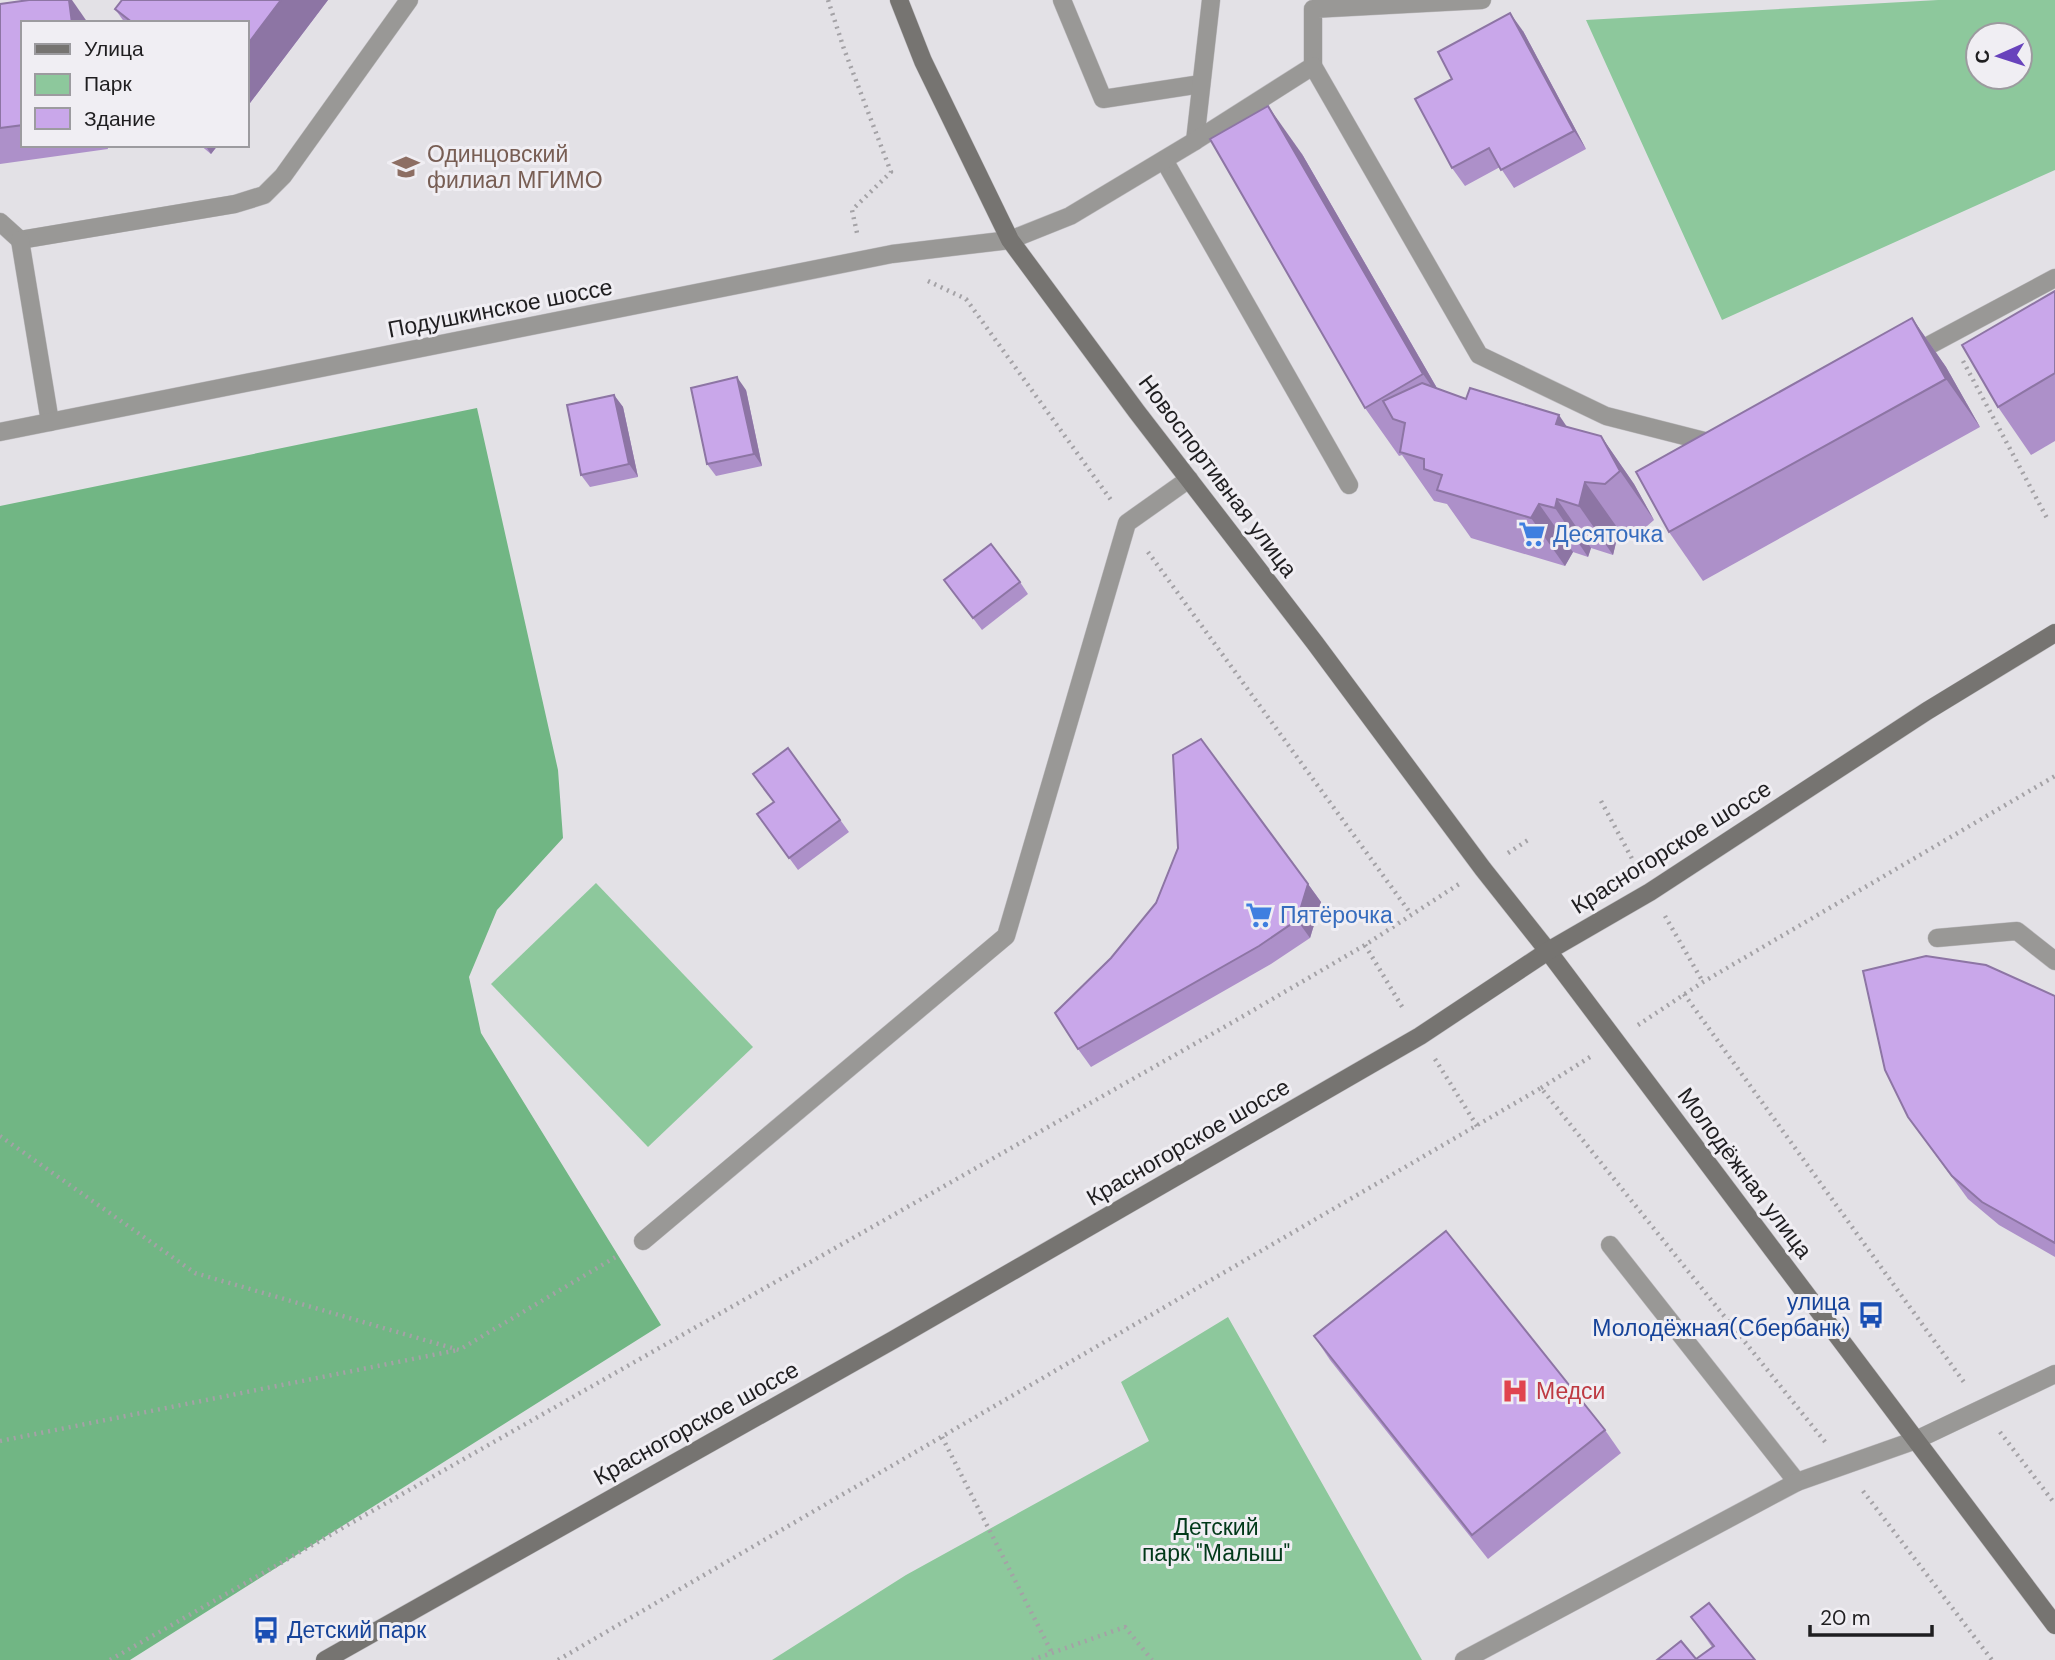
<svg xmlns="http://www.w3.org/2000/svg" width="2055" height="1660" font-family="'DM Sans',sans-serif">
	<rect width="100%" height="100%" fill="#e3e1e6"/>
	<g fill="#8dc89c" fill-rule="evenodd">
		<path d="M1938,0H2055V170L1722,320L1586,20ZM1978,35H2020V77H1978Z"/>
		<polygon points="596,883 753,1047 648,1147 491,984"/>
		<polygon points="1228,1317 1422,1660 772,1660 906,1575 1149,1441 1121,1382"/>
	</g>
	<polygon fill="#71b684" points="477,408 558,770 563,838 497,910 469,977 481,1033 661,1325 130,1660 0,1660 0,506"/>
	<g fill="none" stroke-linecap="round" stroke-linejoin="round">
		<defs>
			<g id="lane">
				<polyline points="1062,0 1103,99 1201,84"/>
				<polyline points="1313,66 1313,9 1482,0"/>
				<polyline points="1195,141 1211,0"/>
				<polyline points="1164,160 1349,485"/>
				<polyline points="0,222 20,240 235,204 264,195 283,176 409,0"/>
				<polyline points="20,240 50,422"/>
				<polyline points="1010,240 1070,216 1195,141 1313,66 1479,355 1606,416 1716,444"/>
				<polyline points="1911,355 2055,278"/>
				<polyline points="1937,938 2017,931 2055,961"/>
				<polyline points="643,1241 1006,936 1127,523 1189,479"/>
				<polyline points="1610,1245 1797,1482 1916,1440"/>
				<polyline points="1464,1660 1797,1482"/>
			</g>
			<g id="street">
				<polyline points="0,432 892,254 1010,240"/>
				<polyline points="1916,1440 2055,1374"/>
			</g>
			<g id="secondary">
				<polyline points="899,0 923,61 1010,240 1137,412 1315,643 1483,869 1548,951 2055,1625"/>
				<polyline points="325,1660 893,1340 1420,1036 1548,951 1650,892 1927,711 2055,633"/>
			</g>
		</defs>
		<use href="#lane" stroke="#c0bec2" stroke-width="19"/>
		<use href="#street" stroke="#c0bec2" stroke-width="19"/>
		<use href="#secondary" stroke="#c0bec2" stroke-width="19"/>
		<g stroke="#a4a2a6" stroke-width="4.5" stroke-dasharray="2 5" stroke-linecap="butt">
			<polyline points="828,0 844,49 891,172 852,210 857,233"/>
			<polyline points="928,281 966,299 1111,500"/>
			<polyline points="1963,361 2048,520"/>
			<polyline points="1148,552 1411,914"/>
			<polyline points="1601,801 1636,866"/>
			<polyline points="1508,853 1528,840"/>
			<polyline points="1665,916 1703,982"/>
			<polyline points="1365,945 1404,1010"/>
			<polyline points="1684,994 1966,1385"/>
			<polyline points="1638,1025 1703,982 2055,776"/>
			<polyline points="1435,1059 1477,1126"/>
			<polyline points="1541,1088 1590,1057"/>
			<polyline points="0,1136 195,1273 459,1350 619,1255"/>
			<polyline points="2000,1432 2055,1504"/>
			<polyline points="942,1437 1052,1653"/>
			<polyline points="0,1441 458,1350"/>
			<polyline points="1863,1491 1992,1660"/>
			<polyline points="110,1660 1233,1022 1365,945 1459,884"/>
			<polyline points="558,1660 1541,1088 1826,1443"/>
			<polyline points="1032,1660 1125,1627 1152,1660"/>
		</g>
		<use href="#lane" stroke="#999896" stroke-width="18"/>
		<use href="#street" stroke="#999896" stroke-width="18"/>
		<use href="#secondary" stroke="#767471" stroke-width="18"/>
	</g>
	<g fill="#ad90c9">
		<polygon points="22,0 69,0 23,23 23,145 107,145 108,149 0,164 0,4 23,1"/>
		<polygon points="122,0 328,0 247,107 247,23 125,23 115,9"/>
		<polygon points="1523,31 1586,149 1514,188 1500,167 1465,186 1452,168 1452,79"/>
		<polygon points="200,145 218,145 211,154"/>
		<polygon points="1302,154 1437,388 1466,399 1601,436 1634,484 1654,520 1639,533 1619,530 1613,555 1591,548 1588,557 1573,552 1565,566 1471,538 1447,504 1434,501 1402,455 1399,456 1365,408"/>
		<polygon points="2055,291 2055,441 2031,455 1998,407"/>
		<polygon points="1912,318 1946,367 1980,427 1703,581 1669,532"/>
		<polygon points="746,390 762,466 716,476 707,464"/>
		<polygon points="614,395 623,407 638,477 590,487 581,475"/>
		<polygon points="944,580 1020,582 1028,594 982,630"/>
		<polygon points="788,748 849,832 798,870 757,814 774,802"/>
		<polygon points="1308,884 1321,902 1310,938 1271,964 1091,1067 1078,1049"/>
		<polygon points="2055,996 2055,1257 1999,1225 1968,1199 1908,1117"/>
		<polygon points="1314,1336 1605,1430 1621,1453 1488,1559 1330,1360"/>
		<polygon points="1691,1617 1755,1660 1696,1659 1712,1647"/>
	</g>
	<g fill="#8d75a4">
		<polygon points="69,0 72,0 88,23 72,23"/>
		<polygon points="281,0 328,0 247,107 247,45"/>
		<polygon points="1510,13 1523,31 1586,149 1574,131"/>
		<polygon points="1268,106 1302,154 1457,423 1423,374"/>
		<polygon points="205,145 218,145 211,154"/>
		<polygon points="1912,318 1946,367 1980,427 1946,379"/>
		<polygon points="737,377 746,390 762,466 754,454"/>
		<polygon points="614,395 623,407 638,477 629,464"/>
		<polygon points="1559,415 1592,464 1556,424"/>
		<polygon points="1601,436 1634,484 1654,520 1620,471"/>
		<polygon points="1585,482 1619,530 1613,555 1579,506"/>
		<polygon points="1557,499 1591,548 1588,557 1555,508"/>
		<polygon points="1539,504 1573,552 1565,566 1531,518"/>
		<polygon points="1308,884 1321,902 1310,938 1297,920"/>
	</g>
	<g fill="#c9a7ea" stroke="#8d75a4" stroke-width="2">
		<polygon points="29,0 69,0 72,23 23,23 23,125 0,128 0,4"/>
		<polygon points="122,0 281,0 247,45 247,23 133,23 115,9"/>
		<polygon points="1510,13 1574,131 1501,170 1489,148 1452,168 1415,99 1452,79 1438,52"/>
		<polygon points="1268,106 1423,374 1365,408 1210,139"/>
		<polygon points="2055,291 2055,373 1998,407 1962,345"/>
		<polygon points="1912,318 1946,379 1669,532 1636,472"/>
		<polygon points="737,377 754,454 707,464 691,388"/>
		<polygon points="1422,383 1466,399 1470,388 1559,415 1556,424 1601,436 1620,471 1605,484 1585,482 1579,506 1557,499 1555,508 1539,504 1531,518 1437,490 1442,475 1424,469 1424,459 1400,452 1405,423 1393,419 1383,401"/>
		<polygon points="614,395 629,464 581,475 567,405"/>
		<polygon points="991,544 1020,582 973,618 944,580"/>
		<polygon points="1201,739 1308,884 1297,920 1259,946 1078,1049 1055,1013 1111,958 1156,903 1178,848 1173,755"/>
		<polygon points="788,748 840,820 789,858 757,814 774,802 753,774"/>
		<polygon points="1926,956 1986,965 2055,996 2055,1243 1982,1202 1952,1176 1908,1117 1885,1070 1863,971"/>
		<polygon points="1446,1231 1605,1430 1472,1535 1314,1336"/>
		<polygon points="1709,1603 1755,1660 1657,1660 1681,1641 1696,1659 1714,1646 1691,1617"/>
	</g>
	<defs>
		<symbol id="university-bare" viewBox="-9 -9 18 18"><path d="M0-5L7-2L0 1L-7-2ZM-4 1L0 2.5L4 1V4Q0 6-4 4Z" fill="#8d6e63" stroke="#f0eef3" stroke-width="2.5" paint-order="stroke"/></symbol>
		<symbol id="supermarket-bare" viewBox="-9 -9 18 18"><path d="M-6-5.5h2.5l.6 2H6L4.5 2H-2.5L-4.4-4H-6ZM-1.5 3.2a1.3 1.3 0 1 0 .1 0ZM3 3.2a1.3 1.3 0 1 0 .1 0Z" fill="#3f7fe0" stroke="#f0eef3" stroke-width="2.5" paint-order="stroke"/></symbol>
		<symbol id="bus-bare" viewBox="-9 -9 18 18"><path d="M-5-6H5V4H4V6H2V4H-2V6H-4V4H-5ZM-3.5-4V0h7V-4ZM-3.5 1.2v1.5H-2V1.2ZM2 1.2v1.5H3.5V1.2Z" fill="#1a4fb4" stroke="#f0eef3" stroke-width="2.5" paint-order="stroke"/></symbol>
		<symbol id="hospital-bare" viewBox="-9 -9 18 18"><path d="M-5-5h3v3.5h4V-5h3V5h-3V1.5h-4V5h-3Z" fill="#e0444e" stroke="#f0eef3" stroke-width="2.5" paint-order="stroke"/></symbol>
	</defs>
	<g fill-rule="evenodd">
		<use href="#university-bare" x="387" y="148" width="38" height="38"/>
		<use href="#supermarket-bare" x="1513" y="515" width="38" height="38"/>
		<use href="#supermarket-bare" x="1240" y="896" width="38" height="38"/>
		<use href="#bus-bare" x="1852" y="1296" width="38" height="38"/>
		<use href="#hospital-bare" x="1496" y="1372" width="38" height="38"/>
		<use href="#bus-bare" x="247" y="1611" width="38" height="38"/>
	</g>
	<g text-anchor="middle" dominant-baseline="central" stroke-width="6" stroke-linejoin="round" paint-order="stroke">
		<g font-size="23" fill="#785e54" stroke="#f0eef3" text-anchor="start">
			<text x="427" y="154">Одинцовский<tspan x="427" dy="26">филиал МГИМО</tspan></text>
		</g>
		<g font-size="23" fill="#1f1e20" stroke="#f0eef3">
			<text transform="translate(500 308) rotate(-11)">Подушкинское шоссе</text>
			<text transform="translate(1218 476) rotate(53)">Новоспортивная улица</text>
			<text transform="translate(1671 847) rotate(-32)">Красногорское шоссе</text>
			<text transform="translate(1188 1142) rotate(-30)">Красногорское шоссе</text>
			<text transform="translate(1745 1173) rotate(53)">Молодёжная улица</text>
			<text transform="translate(696 1423) rotate(-29)">Красногорское шоссе</text>
		</g>
		<g font-size="23" fill="#366cbe" stroke="#f0eef3" text-anchor="start">
			<text x="1553" y="534">Десяточка</text>
			<text x="1280" y="915">Пятёрочка</text>
		</g>
		<g font-size="23" fill="#164399" stroke="#f0eef3" text-anchor="end">
			<text x="1850" y="1302">улица<tspan x="1850" dy="26">Молодёжная(Сбербанк)</tspan></text>
			<text x="287" y="1630" text-anchor="start">Детский парк</text>
		</g>
		<g font-size="23" fill="#be3a42" stroke="#f0eef3" text-anchor="start">
			<text x="1536" y="1391">Медси</text>
		</g>
		<g font-size="23" fill="#013919" stroke="#f0eef3">
			<text x="1216" y="1527">Детский<tspan x="1216" dy="26">парк "Малыш"</tspan></text>
		</g>
	</g>
	<rect x="21" y="21" width="228" height="126" fill="#f0eef3" stroke="#9c9b9f" stroke-width="2"/>
	<rect x="35" y="44" width="35" height="10" fill="#767471" stroke="#9c9b9f" stroke-width="2"/>
	<text x="84" y="56" font-size="21" fill="#1f1e20">Улица</text>
	<rect x="35" y="74" width="35" height="21" fill="#8dc89c" stroke="#9c9b9f" stroke-width="2"/>
	<text x="84" y="91" font-size="21" fill="#1f1e20">Парк</text>
	<rect x="35" y="108" width="35" height="21" fill="#c9a7ea" stroke="#9c9b9f" stroke-width="2"/>
	<text x="84" y="126" font-size="21" fill="#1f1e20">Здание</text>
	<g transform="translate(1999 56) rotate(267)"><circle r="33" fill="#f0eef3" stroke="#9c9b9f" stroke-width="2"/>
	<path d="M0-5L12 26L0 18L-12 26Z" fill="#6843bc"/>
	<text y="-10" font-size="19" font-weight="bold" text-anchor="middle" fill="#1f1e20">С</text>
	</g>
	<path d="M1810 1625v10h122v-10" fill="none" stroke="#1f1e20" stroke-width="3.5"/>
	<text x="1820" y="1625" font-size="21" fill="#1f1e20" stroke="#f0eef3" stroke-width="5" paint-order="stroke">20 m</text>
</svg>
